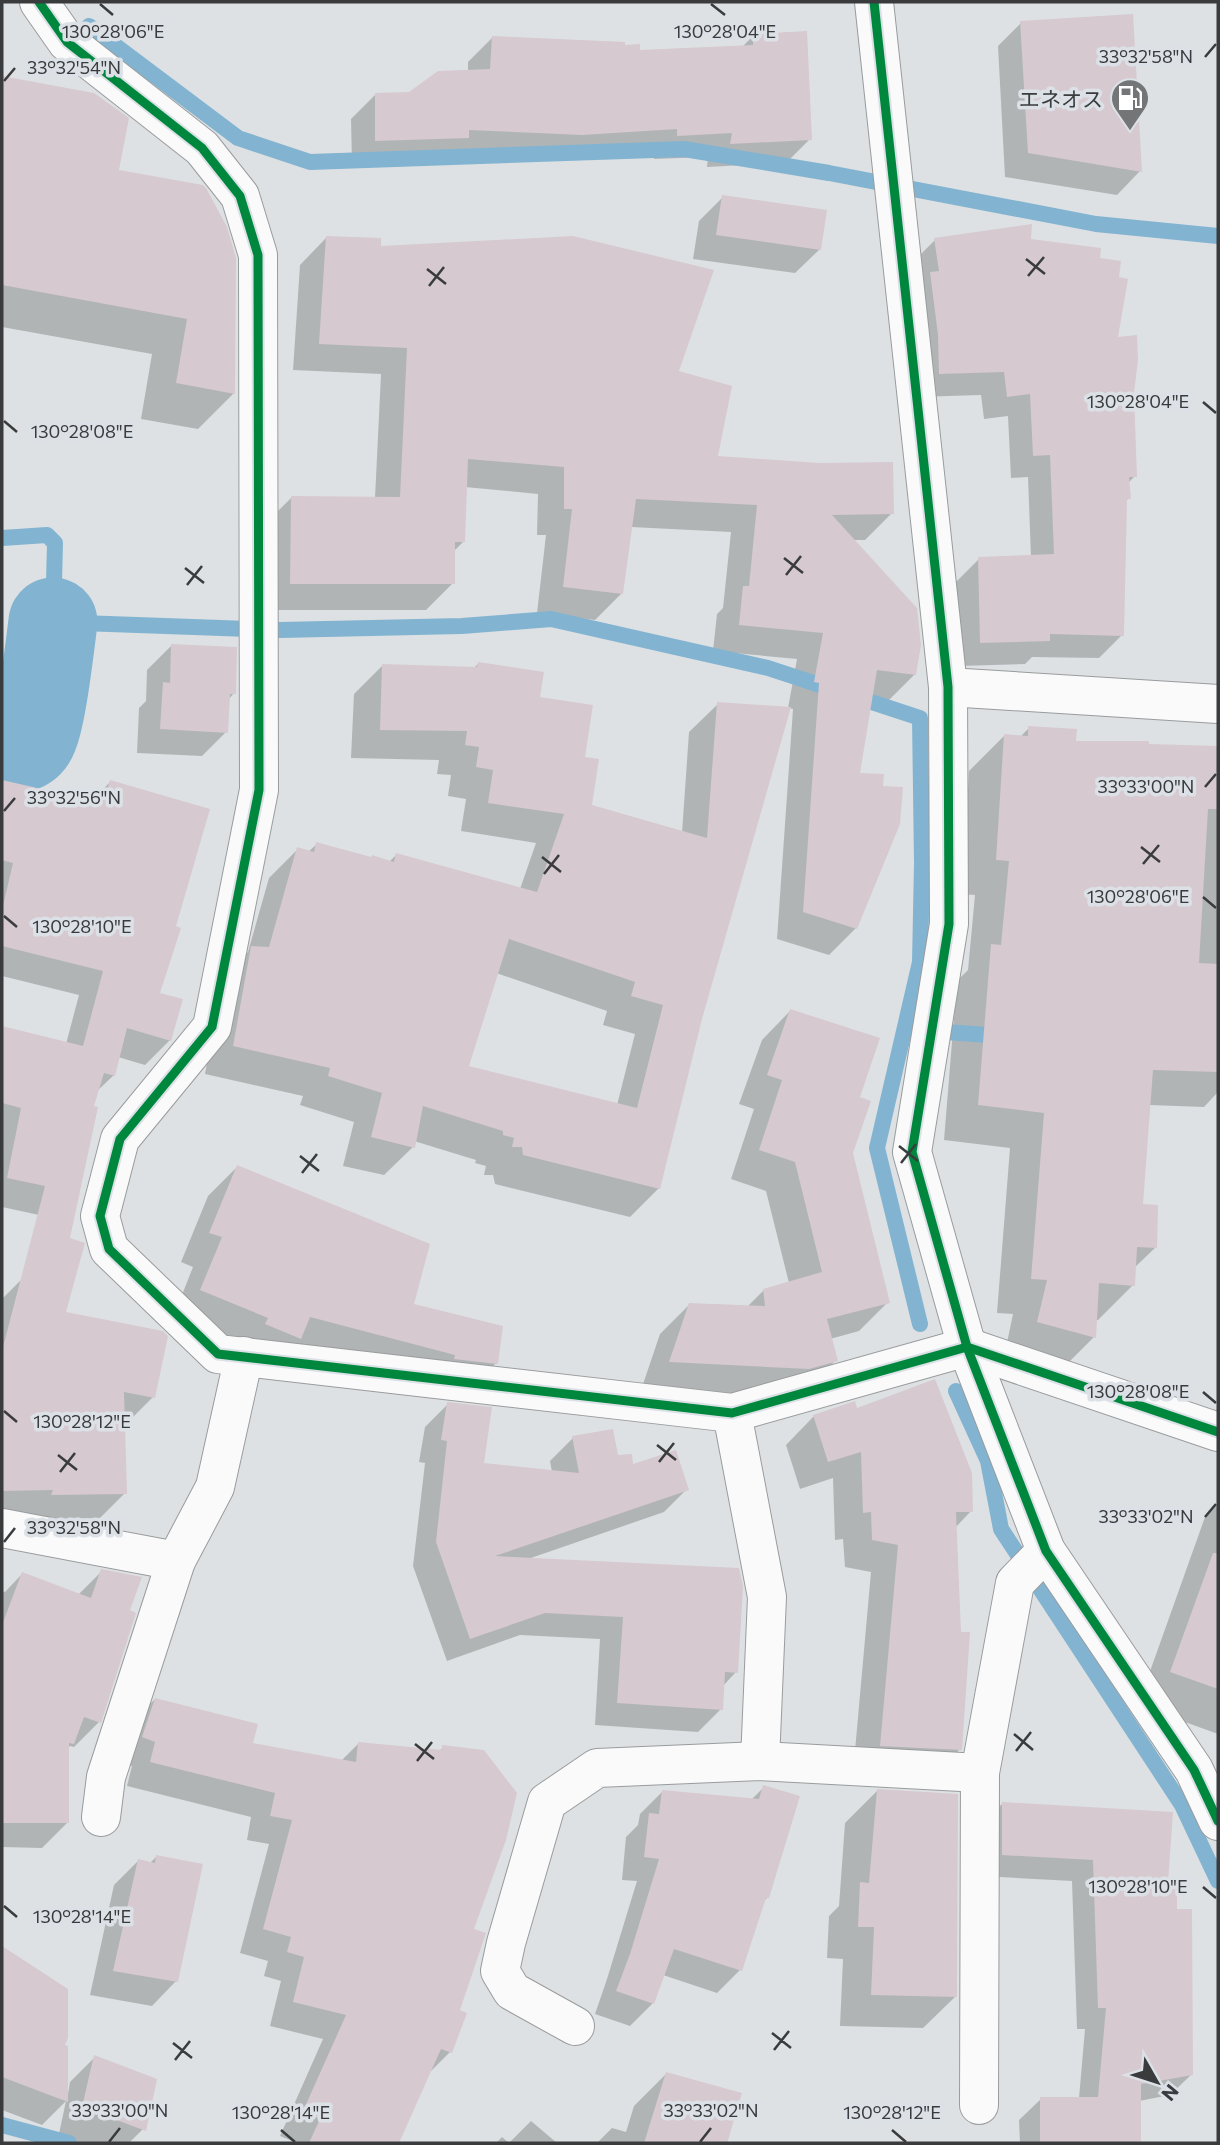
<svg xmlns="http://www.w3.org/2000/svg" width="1220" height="2145" font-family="Commissioner,'Noto Sans JP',sans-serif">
	<rect width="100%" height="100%" fill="#dee1e3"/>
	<g fill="#0003" fill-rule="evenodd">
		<polygon points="1021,23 1140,171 1117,195 1005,177 998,46"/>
		<polygon points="753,36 810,139 786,163 707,167 708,157 654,159 654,152 556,159 451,154 443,162 352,164 351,119 375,95 410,94 468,72 468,62 492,38 624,47 639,52 742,47"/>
		<polygon points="2,78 93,95 117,171 234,393 198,429 141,419 152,354 2,327"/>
		<polygon points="723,197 820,249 795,273 693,259 699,221"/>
		<path d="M326,238L379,247L677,372L716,457L892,513L865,540H853L915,674L888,701L870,699L858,774L856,928L829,955L777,939L793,709L788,708L701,1018L659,1188L630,1217L495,1184L493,1175H484L486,1166L475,1163L476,1160L414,1141L413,1147L384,1175L343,1166L354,1122L300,1105L303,1096L205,1074L223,976L248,952L269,878L298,849L308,852L317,844L389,862L396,855L520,889L536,843L461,831L466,799L448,796L451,775L437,774L439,760L351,758L354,694L382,666L473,669L478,664L538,698L583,759L590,807L682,833L689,732L718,704L788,708L797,659L713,651L717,614L723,608L731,532L631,527L622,593L595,620L537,613L546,535H537L538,494L465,487L463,542L453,552V583L426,610H264V525L291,498H375L381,374L293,370L300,265ZM496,973L607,1011L603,1025L635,1034L617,1105L467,1067Z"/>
		<polygon points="935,240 1029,240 1098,260 1116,339 1132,393 1135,476 1128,483 1129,498 1125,502 1122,635 1099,658 1032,657 1025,664 958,666 956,582 979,559 1031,557 1028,477 1011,478 1008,416 984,419 981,395 916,397 912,263"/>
		<polygon points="171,646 234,693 228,700 226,732 202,756 137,753 139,708 146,701 147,670"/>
		<polygon points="1029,728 1074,743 1218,748 1218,1092 1204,1107 1149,1105 1141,1205 1155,1248 1134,1268 1133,1285 1098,1320 1095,1320 1094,1337 1059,1372 1004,1357 1013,1314 997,1313 1010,1148 944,1140 957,981 968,970 975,895 962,894 969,771 1004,736 1020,737"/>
		<polygon points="2,781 91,802 110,782 174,928 158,994 170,1040 145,1065 118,1057 114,1075 96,1092 53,1218 2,1207 2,1028 66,1044 79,995 2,976"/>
		<polygon points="790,1011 858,1098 852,1153 888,1302 859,1331 830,1339 836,1360 807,1389 778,1397 641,1390 660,1334 689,1305 747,1307 764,1290 789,1283 766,1191 731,1179 754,1109 739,1104 762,1040"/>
		<polygon points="237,1167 412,1305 496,1363 467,1393 270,1368 172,1320 193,1267 181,1262 208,1196"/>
		<polygon points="22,1279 64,1313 153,1397 128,1422 123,1421 125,1493 100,1518 2,1520 2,1299"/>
		<polygon points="448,1404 482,1464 552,1472 550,1461 573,1438 687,1489 664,1512 528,1559 736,1672 723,1686 721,1709 698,1732 595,1725 600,1639 520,1635 447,1661 413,1566 425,1463 419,1462 425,1427"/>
		<polygon points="856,1410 971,1511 955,1528 960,1749 932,1777 853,1773 871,1572 845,1567 843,1539 835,1540 833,1478 800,1489 786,1445 814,1416"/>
		<polygon points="1218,1504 1218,1734 1138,1705 1205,1517"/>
		<polygon points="102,1571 127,1611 99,1722 74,1747 70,1746 67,1749 67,1823 42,1848 2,1847 2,1591 5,1592 22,1574 78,1595"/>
		<polygon points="155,1699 251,1744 341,1761 358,1744 439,1752 443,1747 472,1930 458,2011 465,2014 450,2052 428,2074 397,2143 297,2143 280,2136 323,2039 270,2026 281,1981 264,1976 268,1961 240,1953 269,1844 247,1840 251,1817 127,1786 132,1766 119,1761 131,1724"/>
		<polygon points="764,1787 768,1897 763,1902 740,1970 717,1993 663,1975 653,2003 630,2026 595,2014 607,1979 637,1881 622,1880 626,1837 638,1825 640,1814 663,1791 751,1800"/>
		<polygon points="877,1791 955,1997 923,2028 840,2026 843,1959 827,1958 829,1916 839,1906 845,1823"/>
		<polygon points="1002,1804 1166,1885 1175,1911 1192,2074 1170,2095 1139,2101 1139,2143 1020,2143 1019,2120 1041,2099 1079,2098 1085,2029 1077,2029 1072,1881 981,1876 981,1825"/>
		<polygon points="156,1857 176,1981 152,2006 90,1995 114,1885 138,1861 150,1863"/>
		<polygon points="2,1948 66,1990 63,2046 68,2094 70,2082 94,2058 145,2127 129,2143 57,2143 66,2101 42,2125 2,2110"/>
		<polygon points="666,2074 740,2094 727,2143 597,2143 612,2128 626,2132 634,2106"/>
		<polygon points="531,2121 557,2143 496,2143 502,2137 509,2143"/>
	</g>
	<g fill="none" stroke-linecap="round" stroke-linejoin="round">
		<g stroke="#82b4d1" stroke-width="16">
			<polyline points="89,26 238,138 310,162 684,149 829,173 1096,224 1218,236"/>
			<polyline points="2,538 47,535 55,543 53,622 280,630 462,626 551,619 768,668 920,718 922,863 920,962 877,1148 920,1324"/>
			<polyline points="931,1031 1003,1036"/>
			<polyline points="956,1391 988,1461 1001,1529 1182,1805 1218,1881"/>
			<polyline points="2,2125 69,2143"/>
		</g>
		<path stroke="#82b4d1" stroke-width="89" d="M2,751C12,751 25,749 31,740C41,727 50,644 53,622"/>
	</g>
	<g fill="#d6c9d0" fill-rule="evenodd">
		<polygon points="1133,14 1142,172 1028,153 1020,21"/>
		<polygon points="807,31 812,140 730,144 732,133 677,136 677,129 582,135 469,130 469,138 375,141 375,93 409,92 438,71 490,69 492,36 625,42 625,45 640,44 640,50 753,45 753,34"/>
		<polygon points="2,76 94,93 129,118 119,170 203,185 206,188 227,227 236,258 235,394 176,383 187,319 2,285"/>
		<polygon points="722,195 827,210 821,250 716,235"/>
		<polygon points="1032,224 1031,239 1101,248 1100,258 1121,261 1119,277 1128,279 1118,337 1137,335 1138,360 1134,393 1137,477 1129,477 1131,499 1127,499 1124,636 1050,634 1050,641 980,643 978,557 1054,554 1050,455 1033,456 1030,394 1007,397 1004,372 939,374 938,335 930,272 939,271 934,238"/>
		<polygon points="326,236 381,238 381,246 573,236 714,270 679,371 732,386 718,456 820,463 893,462 894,514 832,515 917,608 921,645 916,675 877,670 860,773 884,774 883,786 903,787 900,824 857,929 803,912 819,683 814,682 823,633 739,625 743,586 749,586 757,505 636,499 623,594 563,587 572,509 564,509 564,467 468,459 465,542 455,542 455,584 290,584 291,496 400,497 407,348 319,344"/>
		<polygon points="171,644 237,647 236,694 230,694 228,733 160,729 163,682 170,683"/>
		<path d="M478,662L544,672L540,697L593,705L585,757L599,759L592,805L707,838L717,702L791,707L702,1019L660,1189L523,1155L522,1147H512L514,1138L503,1135V1131L423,1106L415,1148L371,1137L382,1093L328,1076L330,1068L233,1046L251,946L269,947L297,847L314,852L316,842L371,857L372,855L394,862L396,853L537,892L564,814L488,803L493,770L476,767L479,747L465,745L467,731L380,730L382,664L477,667ZM509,939L635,982L631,996L663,1005L637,1108L469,1066Z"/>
		<polygon points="1028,726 1077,729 1076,741 1149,741 1149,744 1218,746 1218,809 1208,809 1199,963 1218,964 1218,1072 1153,1070 1143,1204 1158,1205 1157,1248 1137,1247 1135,1286 1099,1283 1096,1338 1037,1322 1047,1280 1031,1279 1044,1113 978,1105 991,944 1001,945 1009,861 996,860 1004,734 1028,736"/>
		<polygon points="2,780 103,803 110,780 210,809 176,926 181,928 160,993 183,999 171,1041 127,1028 115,1076 104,1073 94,1106 98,1107 70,1238 85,1243 66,1312 163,1331 168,1336 155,1398 124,1392 127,1494 51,1495 53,1490 2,1491 2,1351 45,1186 7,1178 21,1108 2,1103 2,1026 83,1046 103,971 2,946 2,910 13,863 2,860"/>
		<polygon points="790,1009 880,1038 860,1097 871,1101 853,1153 890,1303 827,1319 838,1361 809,1369 669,1362 689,1303 765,1306 763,1289 822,1272 795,1162 759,1150 782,1080 767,1075"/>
		<polygon points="237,1165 430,1244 414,1304 503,1326 498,1364 454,1359 455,1355 310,1317 301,1339 265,1324 268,1318 200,1290 222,1237 209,1233"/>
		<polygon points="935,1379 972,1473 973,1512 956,1512 961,1632 970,1632 962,1750 880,1746 898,1545 872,1540 871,1512 863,1513 861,1452 828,1462 813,1415 855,1401 857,1408"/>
		<polygon points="447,1402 492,1407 484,1463 579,1473 572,1436 613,1429 618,1455 632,1454 633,1464 676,1450 689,1490 495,1556 739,1568 743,1586 738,1673 725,1672 723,1710 617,1703 623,1617 545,1613 470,1639 436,1542 447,1441 441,1440"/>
		<polygon points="1213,1553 1218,1553 1218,1689 1170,1672"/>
		<polygon points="101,1569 142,1577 130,1610 136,1613 101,1723 84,1717 74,1744 69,1743 69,1823 2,1823 2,1625 22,1572 91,1598"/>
		<polygon points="155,1698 258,1724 253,1743 356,1762 358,1742 442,1750 442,1745 484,1750 517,1793 506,1840 474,1929 486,1933 460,2010 467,2013 452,2053 441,2049 399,2143 309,2143 320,2119 303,2111 346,2015 293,2002 304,1957 287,1952 291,1937 263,1929 292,1820 270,1816 275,1793 150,1762 155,1742 142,1737"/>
		<polygon points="763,1785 800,1796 769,1898 766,1898 742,1971 674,1949 654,2004 616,1991 630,1954 659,1859 644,1857 649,1813 659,1814 662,1790 759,1799"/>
		<polygon points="877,1789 958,1794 957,1997 871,1995 874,1927 858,1927 860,1882 869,1883"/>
		<polygon points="1002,1802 1173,1812 1168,1883 1177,1884 1177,1909 1192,1909 1193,2075 1141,2084 1141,2143 1040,2143 1040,2097 1098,2097 1106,2008 1098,2008 1093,1860 1002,1855"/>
		<polygon points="156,1855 203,1864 178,1982 113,1971 138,1859 155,1863"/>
		<polygon points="2,1946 68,1989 68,2038 65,2045 68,2046 68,2102 2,2077"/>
		<polygon points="94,2055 157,2079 146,2131 82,2107"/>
		<polygon points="666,2072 742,2093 727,2143 644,2143"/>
	</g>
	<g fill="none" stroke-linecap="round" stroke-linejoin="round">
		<defs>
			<g id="minor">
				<polyline points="39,2 67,42 202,148 240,196 258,255 259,790 212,1027 120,1139 100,1216 109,1249 218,1354 732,1413 967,1347 1218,1432"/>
				<polyline points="874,2 948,687 949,924 912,1152 967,1347 1046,1551 1194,1770 1218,1821"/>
				<polyline points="948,687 1218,704"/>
				<polyline points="732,1413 767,1597 760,1761"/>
				<polyline points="2,1528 176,1561"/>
				<polyline points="101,1817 106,1777 176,1561 215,1487 244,1356"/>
				<polyline points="575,2026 512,1991 500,1971 506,1943 547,1802 597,1768 760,1761 980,1773"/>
				<polyline points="979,2105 980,1773 1015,1583 1046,1551"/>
			</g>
		</defs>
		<use href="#minor" stroke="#999c9d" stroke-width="40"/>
		<use href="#minor" stroke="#fafafb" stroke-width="38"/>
		<defs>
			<g id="cycleway">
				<polyline points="39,2 67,42 202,148 240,196 258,255 259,790 212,1027 120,1139 100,1216 109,1249 218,1354 732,1413 967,1347 1218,1432"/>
				<polyline points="874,2 948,687 949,924 912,1152 967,1347 1046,1551 1194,1770 1218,1821"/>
			</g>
		</defs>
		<use href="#cycleway" stroke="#dbe1e6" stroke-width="13"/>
		<use href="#cycleway" stroke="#00873e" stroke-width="9"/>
	</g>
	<path fill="none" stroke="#393b3d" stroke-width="2.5" d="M100,4L113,15M711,4L725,15M1205,57L1216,44M4,81L15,68M1026,259L1045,274M427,269L446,284M1028,276L1044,257M429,286L444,267M1203,402L1216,413M4,421L17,432M784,558L803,573M185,568L204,583M786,575L801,556M187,585L202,566M1205,787L1216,774M4,811L15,798M1141,847L1160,862M542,857L561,872M1143,864L1159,845M544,874L559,855M1203,897L1216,908M4,916L17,927M899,1146L918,1161M300,1156L319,1171M901,1163L916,1144M302,1173L317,1154M1203,1392L1216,1403M4,1411L17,1422M657,1445L676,1460M58,1455L77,1470M659,1462L674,1443M60,1472L75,1453M1205,1517L1216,1504M4,1542L15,1528M1014,1734L1033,1750M415,1744L434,1759M1016,1751L1031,1732M417,1761L432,1742M1203,1887L1216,1898M4,1906L17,1917M772,2033L791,2048M173,2043L192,2058M774,2050L789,2031M175,2060L190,2041M281,2130L295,2142M892,2130L906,2142M109,2142L120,2128M700,2142L711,2128"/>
	<defs>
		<symbol id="fuel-pin" viewBox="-11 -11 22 30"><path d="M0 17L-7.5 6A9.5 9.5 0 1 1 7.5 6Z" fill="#737577" stroke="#dbe1e6"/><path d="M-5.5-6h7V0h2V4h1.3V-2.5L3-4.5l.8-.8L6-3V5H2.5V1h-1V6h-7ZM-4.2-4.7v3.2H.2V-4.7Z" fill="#fff"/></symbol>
	</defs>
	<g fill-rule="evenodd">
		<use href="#fuel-pin" x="1108" y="76" width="44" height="60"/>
	</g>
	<g text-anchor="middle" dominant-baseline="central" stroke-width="7" stroke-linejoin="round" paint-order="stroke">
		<g font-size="21" fill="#393b3d" stroke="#dbe1e6" text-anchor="end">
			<text x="1103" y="98">エネオス</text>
		</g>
	</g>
	<g font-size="18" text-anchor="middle" fill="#393b3d" stroke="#dbe1e6" stroke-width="7" stroke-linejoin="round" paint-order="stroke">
		<text x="113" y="38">130°28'06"E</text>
		<text x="725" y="38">130°28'04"E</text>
		<text x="1146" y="63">33°32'58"N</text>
		<text x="74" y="74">33°32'54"N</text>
		<text x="1138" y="408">130°28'04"E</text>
		<text x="82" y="438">130°28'08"E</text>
		<text x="1146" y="793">33°33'00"N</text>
		<text x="74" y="804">33°32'56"N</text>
		<text x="1138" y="903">130°28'06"E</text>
		<text x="82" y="933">130°28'10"E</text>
		<text x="1138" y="1398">130°28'08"E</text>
		<text x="82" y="1428">130°28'12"E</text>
		<text x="1146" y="1523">33°33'02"N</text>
		<text x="74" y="1534">33°32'58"N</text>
		<text x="1138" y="1893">130°28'10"E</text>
		<text x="82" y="1923">130°28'14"E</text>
		<text x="120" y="2117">33°33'00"N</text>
		<text x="711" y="2117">33°33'02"N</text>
		<text x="281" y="2119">130°28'14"E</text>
		<text x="892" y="2119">130°28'12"E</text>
	</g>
	<rect width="1220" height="2145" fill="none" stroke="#393b3d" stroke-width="7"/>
	<g transform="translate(1157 2082) rotate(129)" stroke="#dbe1e6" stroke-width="5" paint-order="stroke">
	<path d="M0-5L12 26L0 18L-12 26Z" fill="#393b3d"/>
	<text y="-10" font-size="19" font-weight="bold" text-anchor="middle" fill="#393b3d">N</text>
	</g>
</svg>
